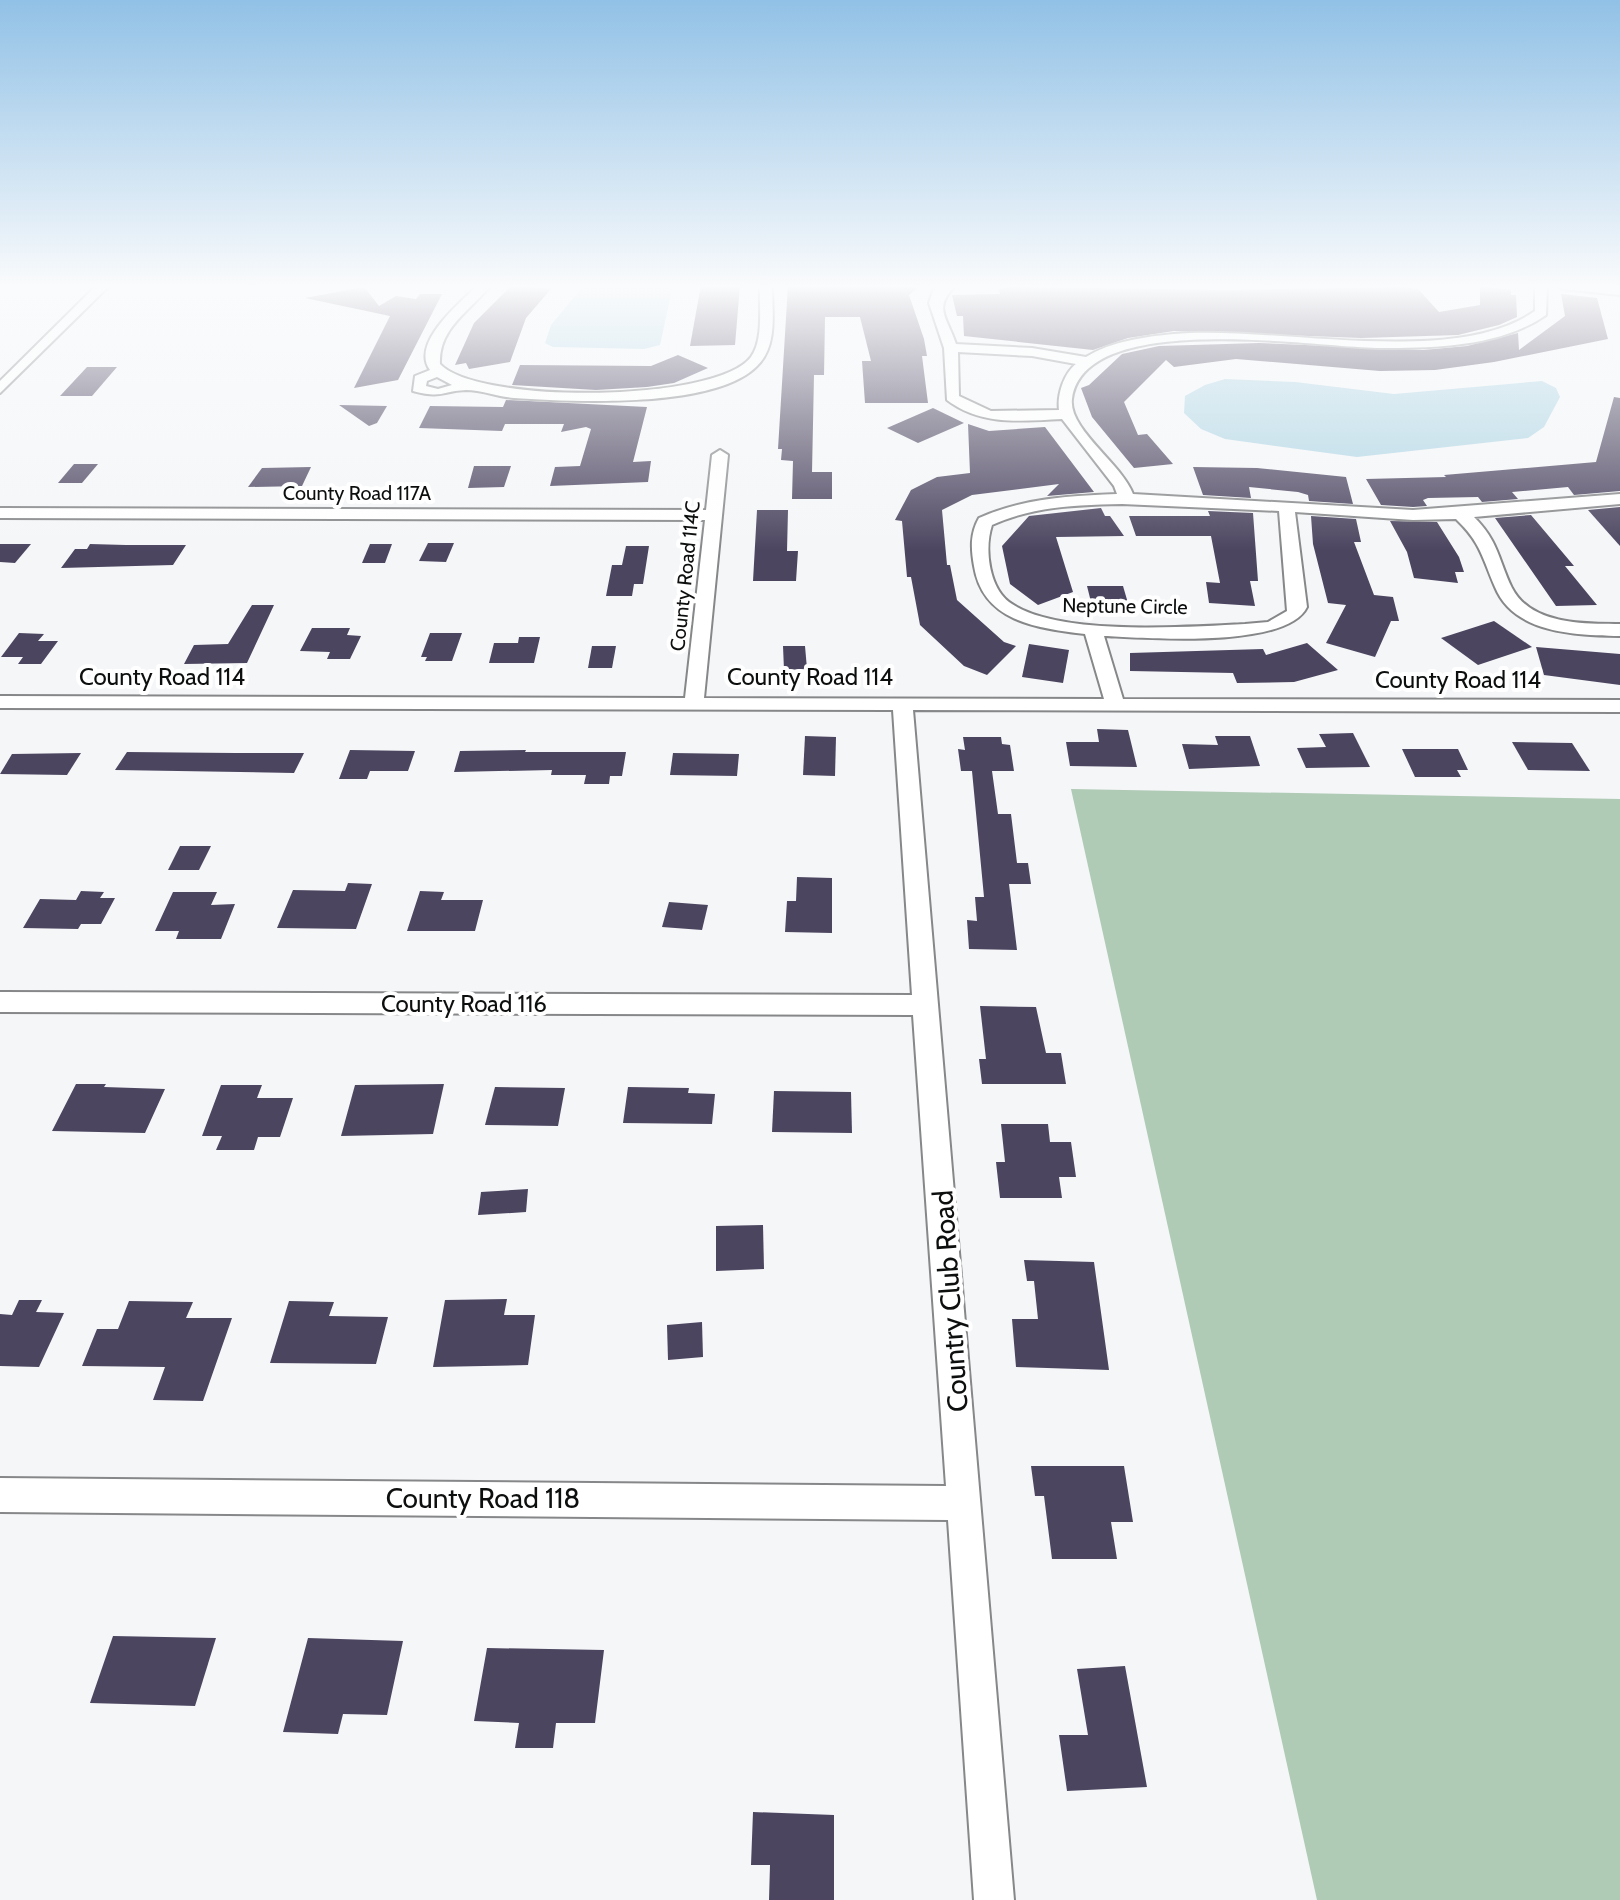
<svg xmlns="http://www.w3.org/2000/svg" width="1620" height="1900" font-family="Cabin,sans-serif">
	<rect width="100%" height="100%" fill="#f5f6f8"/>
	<polygon fill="#afcab5" points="1071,789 1620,799 1620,1900 1317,1900"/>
	<g fill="#afd5e4">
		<polygon points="584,285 673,285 660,345 644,349 553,347 545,343 551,325"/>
		<polygon points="1225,379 1295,382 1394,394 1542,381 1556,388 1560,397 1544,427 1528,438 1357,457 1225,439 1201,429 1184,413 1185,396 1205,385"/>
	</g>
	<g fill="#4c4560">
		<polygon points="512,285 551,289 526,318 510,362 469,369 466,363 455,365 474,323"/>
		<polygon points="701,285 740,285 735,345 690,346"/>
		<polygon points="788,285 921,285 909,295 924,339 927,356 922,356 928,403 865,403 862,361 871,361 860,317 825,317 824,375 814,375 812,472 832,472 832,499 792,499 793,461 781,460 782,449 778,449"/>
		<polygon points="1480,286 1511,290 1511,295 1516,295 1517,317 1499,325 1458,335 1361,338 1174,331 1128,338 1093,350 964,336 963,316 957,316 952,295 1000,294 999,289 1010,287 1224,290 1404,287 1418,289 1439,312 1480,305"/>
		<polygon points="364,287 379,306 396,296 416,299 420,294 442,294 398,380 354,388 390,316 305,298"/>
		<polygon points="1561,294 1597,298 1608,339 1494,362 1435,370 1380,371 1236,359 1174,367 1166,360 1124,402 1138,435 1147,434 1173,464 1134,468 1092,417 1081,388 1089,385 1122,354 1159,346 1259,343 1423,350 1467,346 1518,333 1519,350 1565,316"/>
		<polygon points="678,355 708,368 674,383 647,387 596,390 512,385 520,365 651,366"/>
		<polygon points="87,367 117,367 92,396 60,396"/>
		<polygon points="1614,397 1620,398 1620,491 1574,495 1568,487 1512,492 1518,499 1482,502 1478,497 1428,498 1423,500 1427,506 1413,507 1381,505 1366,479 1446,477 1444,475 1596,462"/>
		<polygon points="506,400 647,407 633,462 651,461 648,482 550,486 555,467 580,466 591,429 586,427 561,432 564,424 505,424 502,431 419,428 430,406 503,407"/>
		<polygon points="339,405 387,406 377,423 369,426"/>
		<polygon points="933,408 964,423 918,443 887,428"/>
		<polygon points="968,424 989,431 1045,427 1094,492 1047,496 1059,484 972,495 942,510 947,565 950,565 957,600 1004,642 1016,646 987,675 964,666 920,625 911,577 907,577 902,521 895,520 911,490 937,477 970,473"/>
		<polygon points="74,464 98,464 82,483 58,483"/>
		<polygon points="474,466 511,466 504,487 468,488"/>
		<polygon points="311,467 302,486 248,487 262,468"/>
		<polygon points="1193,467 1257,468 1346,477 1353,504 1309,501 1308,495 1298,492 1249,487 1251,498 1203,495"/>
		<polygon points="1620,507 1620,546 1588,510"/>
		<polygon points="1101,508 1105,516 1110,516 1124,536 1056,537 1073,592 1038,605 1010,584 1002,546 1029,516"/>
		<polygon points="757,510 788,510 787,551 798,551 796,581 753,581"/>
		<polygon points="1208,511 1253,513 1258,581 1250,581 1255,606 1209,603 1206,582 1220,583 1211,536 1136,536 1129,516 1210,516"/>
		<polygon points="1531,515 1574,566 1565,566 1597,605 1556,606 1495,518"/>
		<polygon points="1311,516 1356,519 1361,542 1354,542 1374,595 1393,597 1399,621 1391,621 1375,657 1326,643 1346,605 1328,603 1313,544"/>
		<polygon points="1390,521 1437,522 1459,557 1464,572 1455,572 1458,583 1414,578 1407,552"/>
		<polygon points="428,543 454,543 446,562 419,561"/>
		<polygon points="0,544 31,544 15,563 0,562"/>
		<polygon points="90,544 126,545 186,545 173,565 61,568 75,549 87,549"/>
		<polygon points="370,544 392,544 385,563 362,563"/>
		<polygon points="626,546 649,546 643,584 634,584 632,596 606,596 612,565 622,565"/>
		<polygon points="1087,586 1123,586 1130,610 1093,610"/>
		<polygon points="252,605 274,605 247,663 184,664 194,645 228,644"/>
		<polygon points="1494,621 1532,647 1478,665 1441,638"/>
		<polygon points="312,628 350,628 347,635 361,636 350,659 327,659 330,652 300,651"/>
		<polygon points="19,633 44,634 38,641 58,641 41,664 18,664 23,657 1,657"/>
		<polygon points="430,633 462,633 452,661 425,661 427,657 421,657"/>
		<polygon points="519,637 540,637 534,663 489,663 494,643 518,643"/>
		<polygon points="1307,643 1338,670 1294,682 1237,683 1233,673 1130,671 1130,653 1263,649 1266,655"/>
		<polygon points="1029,644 1069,650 1063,683 1022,677"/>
		<polygon points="592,646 616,646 612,668 588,668"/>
		<polygon points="783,646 805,646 807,669 784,670"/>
		<polygon points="1536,647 1620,654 1620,685 1544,675"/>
		<polygon points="1097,729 1128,730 1137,767 1070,766 1066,742 1099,742"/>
		<polygon points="1353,733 1370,767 1306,768 1297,748 1326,747 1319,734"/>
		<polygon points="805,736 836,737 835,776 803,775"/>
		<polygon points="1215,736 1250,736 1260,766 1189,769 1182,744 1218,745"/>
		<polygon points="963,737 1001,737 1002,744 1010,745 1014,771 992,771 998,814 1011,814 1017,863 1028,863 1031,884 1009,884 1017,950 969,949 967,920 977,921 975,897 984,897 972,771 961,771 958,749 965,750"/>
		<polygon points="1512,742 1572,743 1590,771 1528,770"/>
		<polygon points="1402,749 1458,749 1468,770 1457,770 1461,777 1415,777"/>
		<polygon points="350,750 415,751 408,771 370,771 367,779 339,779"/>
		<polygon points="526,750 525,752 626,752 622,776 610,776 609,784 584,784 586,775 551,775 552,770 454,772 460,751"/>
		<polygon points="127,752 235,753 304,753 294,773 115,770"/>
		<polygon points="81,753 67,775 0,774 12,754"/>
		<polygon points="673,753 739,754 737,776 670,775"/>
		<polygon points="180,846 211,846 199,870 168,870"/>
		<polygon points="797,877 832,878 832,933 785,932 787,901 796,901"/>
		<polygon points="348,883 372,884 356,929 277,928 293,890 345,891"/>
		<polygon points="81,891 104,892 100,898 115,898 101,924 81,924 78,929 23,928 40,899 76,900"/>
		<polygon points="420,891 444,892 441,900 483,900 475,931 407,931"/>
		<polygon points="173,892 217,892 211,905 235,904 221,939 176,939 179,931 155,931"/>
		<polygon points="669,902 708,905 702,930 662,927"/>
		<polygon points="980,1006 1036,1007 1046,1053 1061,1053 1066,1084 982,1084 979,1059 986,1059"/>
		<polygon points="76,1084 106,1084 104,1087 165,1089 145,1133 52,1131"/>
		<polygon points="444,1084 433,1134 341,1136 355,1085"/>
		<polygon points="221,1085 262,1085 257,1098 293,1098 280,1137 258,1137 254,1150 216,1150 222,1136 202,1136"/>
		<polygon points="495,1087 565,1088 558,1126 485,1125"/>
		<polygon points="628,1087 689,1088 688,1093 715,1094 712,1124 623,1123"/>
		<polygon points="774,1091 851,1092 852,1133 772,1132"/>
		<polygon points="1001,1124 1048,1124 1050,1142 1071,1142 1076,1177 1059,1177 1062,1198 1000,1198 996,1162 1005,1162"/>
		<polygon points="528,1189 526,1212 478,1215 481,1192"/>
		<polygon points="763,1225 764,1269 716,1271 716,1226"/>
		<polygon points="1024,1260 1094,1262 1109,1370 1016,1367 1012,1319 1038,1319 1034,1281 1027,1281"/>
		<polygon points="507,1299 504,1315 535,1315 528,1365 433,1367 445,1300"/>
		<polygon points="19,1300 42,1300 36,1312 64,1313 39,1367 0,1366 0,1314 12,1315"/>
		<polygon points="129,1301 193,1302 186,1318 232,1318 203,1401 153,1400 165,1367 82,1366 97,1329 118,1329"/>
		<polygon points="289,1301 334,1302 329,1316 388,1317 376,1364 270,1363"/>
		<polygon points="702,1322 703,1357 668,1360 667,1325"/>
		<polygon points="1031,1466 1124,1466 1133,1522 1111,1522 1117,1559 1052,1559 1044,1496 1035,1496"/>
		<polygon points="113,1636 216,1638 195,1706 90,1703"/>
		<polygon points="308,1638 403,1641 387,1715 343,1714 338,1734 283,1732"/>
		<polygon points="487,1648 604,1650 595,1723 556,1723 553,1748 515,1748 519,1723 474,1721"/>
		<polygon points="1125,1666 1147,1787 1067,1791 1059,1735 1088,1735 1077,1669"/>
		<polygon points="753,1812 834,1815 834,1900 769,1900 770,1865 751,1865"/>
	</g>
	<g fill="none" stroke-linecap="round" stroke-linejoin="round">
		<defs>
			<g id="minor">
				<polygon points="97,285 110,285 0,393 0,381"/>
				<path d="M478,285H491C471,310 438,328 440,364C477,404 716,403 751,357C764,339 759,307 760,285H772C772,312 778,346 757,366C715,409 572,402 514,398C499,397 482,390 466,390C441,391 443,399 413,391L415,376L430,370C410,343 461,302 478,285ZM437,377L452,385L438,389L426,386L427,381Z"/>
				<path d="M942,285H956C933,308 946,315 956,344L1032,348L1086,357C1112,341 1144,337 1174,334C1274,325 1453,369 1535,311V285H1547L1546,315C1500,347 1435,348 1381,348C1318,348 1084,308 1072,399C1068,429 1122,464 1133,494L1413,510L1620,494V504L1474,517C1499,542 1498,559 1512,588C1531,625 1585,624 1620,624V636C1577,635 1514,634 1495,587C1482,557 1481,543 1456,519L1413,520L1295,512L1307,607C1287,649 1147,638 1104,636L1123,699L1620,700V712L913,710L1014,1900H974L948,1520L0,1512V1478L946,1486L913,1015L0,1012V992L912,995L893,710L0,708V696L685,698L705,520L0,518V508L706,510L712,455L720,450L728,455L704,698L1104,699L1085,634C1037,628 983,622 974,566C971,549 970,534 979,518C1024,498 1068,496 1117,494L1114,486L1062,419C1022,421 981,426 947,400L944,348L929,303L933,291ZM958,352L1032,356L1076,364C1064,373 1057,395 1059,410L991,411L959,396ZM1122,504L1279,511L1287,611L1268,622L1245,624C1187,627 1060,636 1012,604C989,590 984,549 992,525C1034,506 1076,505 1122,504Z"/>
				<polygon points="1557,285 1620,287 1620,295 1563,289"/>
			</g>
		</defs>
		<use href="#minor" stroke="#868788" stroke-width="4"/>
		<use href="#minor" fill="#fff" fill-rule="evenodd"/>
	</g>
	<linearGradient id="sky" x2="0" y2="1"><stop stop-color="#91c1e6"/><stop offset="0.52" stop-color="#fafbfc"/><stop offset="1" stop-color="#fafbfc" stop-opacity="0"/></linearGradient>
	<rect width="1620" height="551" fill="url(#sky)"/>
	<g text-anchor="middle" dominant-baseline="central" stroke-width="8" stroke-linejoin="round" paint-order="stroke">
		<g font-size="20" fill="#0d0e0e" stroke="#fff">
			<text x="357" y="493">County Road 117A</text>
			<text transform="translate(685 576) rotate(-84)">County Road 114C</text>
			<text transform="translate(1125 606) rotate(1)">Neptune Circle</text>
		</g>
		<g font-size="24" fill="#0d0e0e" stroke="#fff">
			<text x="162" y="676">County Road 114</text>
			<text x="810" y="676">County Road 114</text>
			<text x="1458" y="679">County Road 114</text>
			<text x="464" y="1003">County Road 116</text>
		</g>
		<g font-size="28" fill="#0d0e0e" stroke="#fff">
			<text transform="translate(950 1301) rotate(-94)">Country Club Road</text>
			<text x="483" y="1498">County Road 118</text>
		</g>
	</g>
</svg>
